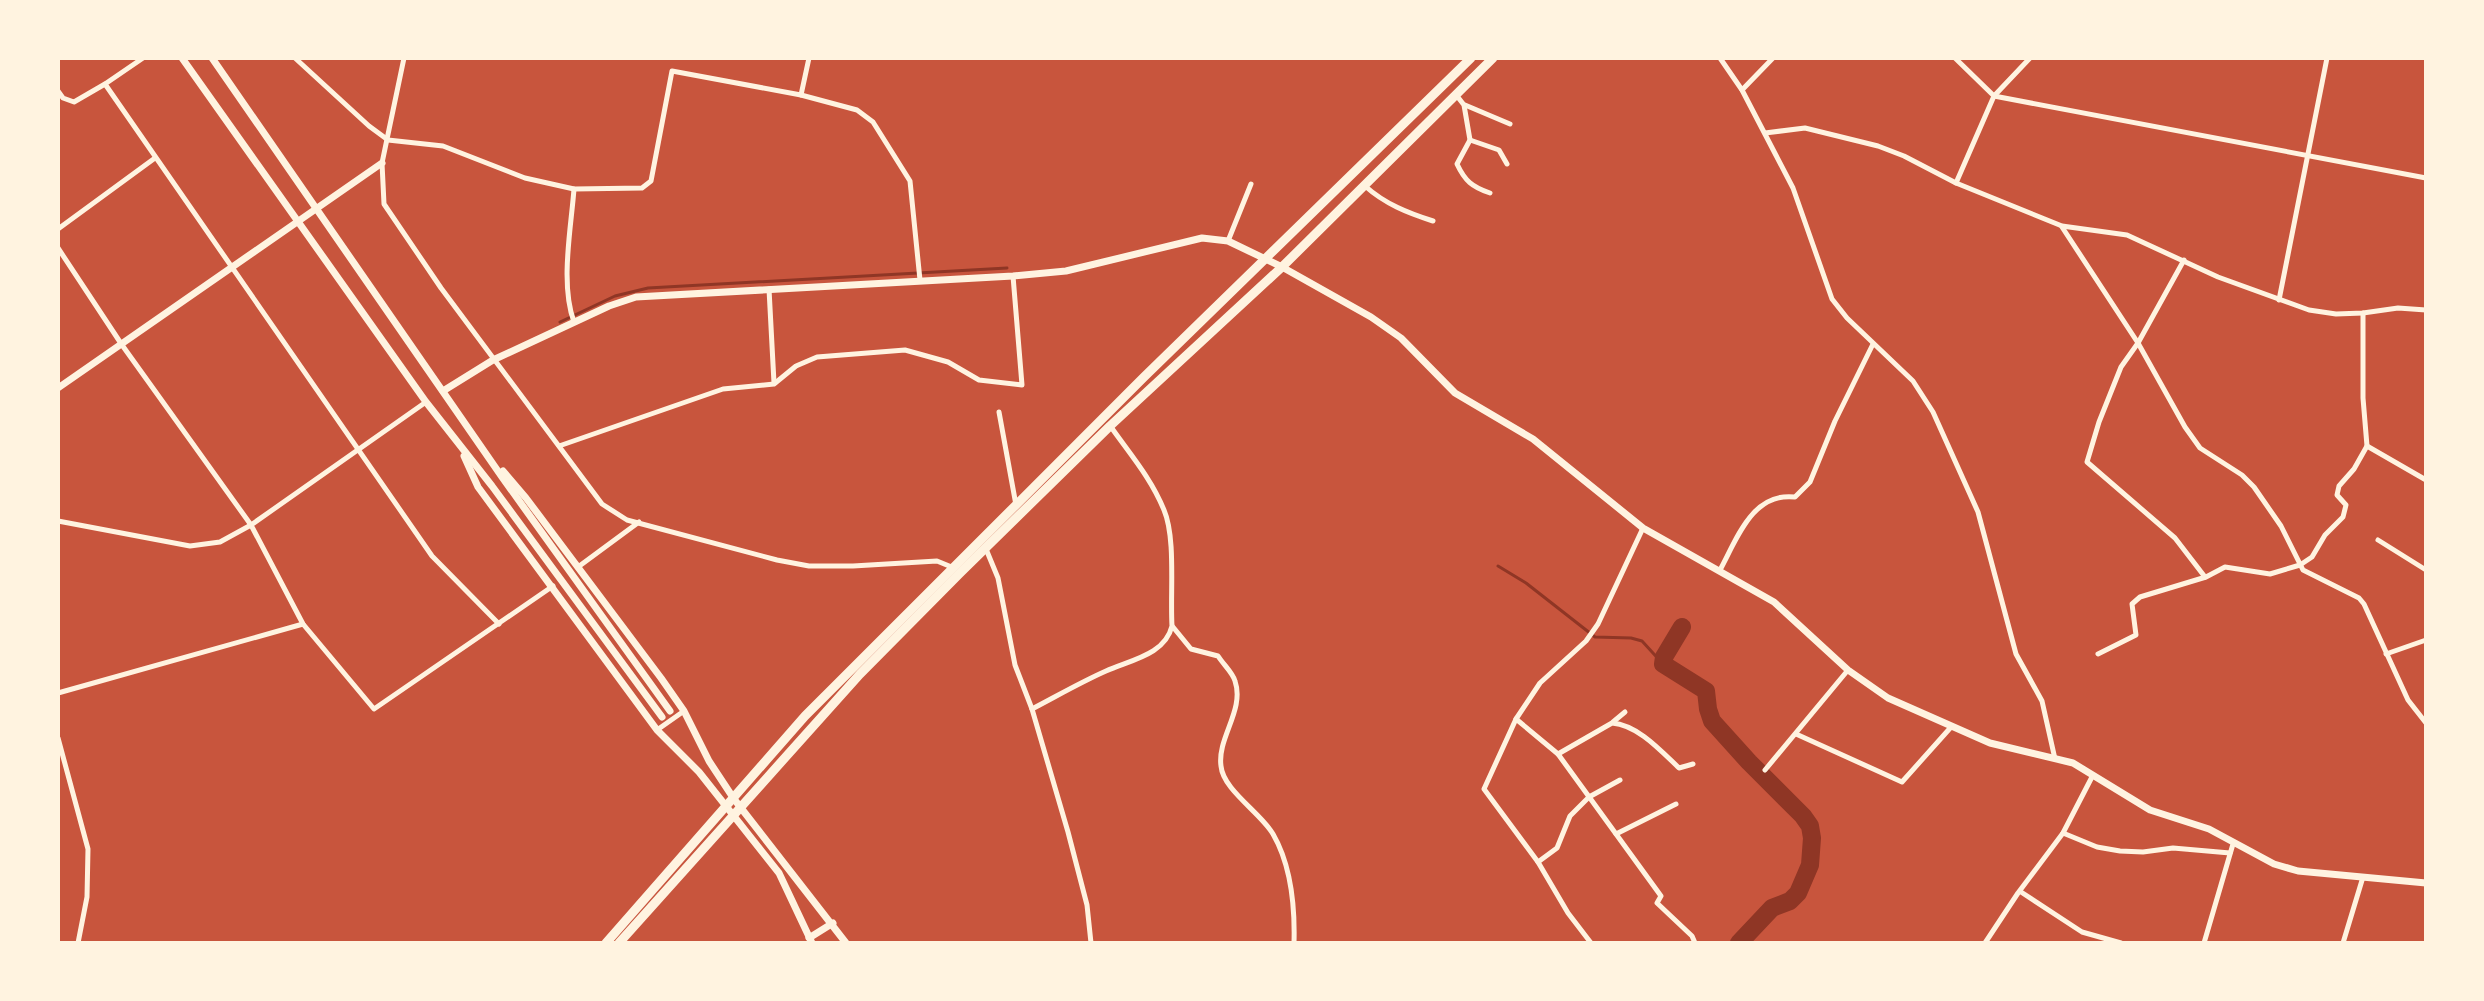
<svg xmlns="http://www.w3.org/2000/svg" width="2484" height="1001" font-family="'Exo 2',sans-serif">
	<rect width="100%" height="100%" fill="#c8553d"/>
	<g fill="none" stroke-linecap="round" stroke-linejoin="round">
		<g stroke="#8f3625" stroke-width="3">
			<polyline points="560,322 615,296 648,288 1007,268"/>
			<polyline points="1498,566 1526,583 1595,637 1631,638 1642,641 1663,664"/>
		</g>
		<polyline stroke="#8f3625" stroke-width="18" points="1682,627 1664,657 1663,664 1706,691 1708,709 1712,721 1749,762 1803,816 1810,826 1812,838 1810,865 1798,893 1790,901 1772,908 1739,943"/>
		<g stroke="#fff3e0" stroke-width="5">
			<polyline points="143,58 105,84 432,556 499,624"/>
			<polyline points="295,58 369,126 388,140 443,146 525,178 574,189 642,188 651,181 672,71 801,95 857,110 873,122 910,181 920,280"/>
			<polyline points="404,58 382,163 384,204 441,288 602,504 627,520 777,560 809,566 853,566 937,561 954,568"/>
			<polyline points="1720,58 1742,90 1793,188 1832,299 1847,318 1913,381 1933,412 1978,512 2016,654 2042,701 2055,759"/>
			<polyline points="1955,58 1994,96 2426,178"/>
			<polyline points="1742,90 1773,58"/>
			<polyline points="58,91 63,98 74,102 105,84"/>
			<polyline points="801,95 809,58"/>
			<path d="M1457,96L1464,105L1470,140L1457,164C1465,181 1472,187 1490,193"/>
			<polyline points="1465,105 1510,124"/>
			<polyline points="1765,133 1805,128 1878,146 1904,156 1956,183 2062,226 2127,235 2218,277 2309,310 2336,314 2363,313 2398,308 2426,310"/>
			<polyline points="1470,140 1499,150 1507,164"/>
			<polyline points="1956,183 1994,96 2030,58"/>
			<path d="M1365,186C1385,204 1408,213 1433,221"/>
			<path d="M574,189C571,229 560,284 574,322"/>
			<polyline points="2062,227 2138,343 2185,427 2200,448 2242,475 2254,487 2281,526 2303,570 2359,598 2364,604 2408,700 2426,723"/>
			<polyline points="58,229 155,158"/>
			<polyline points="1228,241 1251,184"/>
			<polyline points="58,248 122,345 251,525 303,624 374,709 553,586"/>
			<polyline points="2184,260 2138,343 2121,367 2099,422 2087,462 2175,538 2205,577"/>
			<polyline points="769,289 774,383"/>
			<polyline points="2279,300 2327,58"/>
			<polyline points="999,412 1016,505"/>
			<polyline points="559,446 723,389 774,384 796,366 817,357 905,350 948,362 979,380 1022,385 1013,276"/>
			<polyline points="2367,446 2426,480"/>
			<polyline points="58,521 190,546 220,542 251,525 426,402"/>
			<polyline points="2378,540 2426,570"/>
			<polyline points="986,549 998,578 1015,665 1032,709 1068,832 1087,905 1091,943"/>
			<polyline points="578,567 639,522"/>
			<path d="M1720,570C1737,539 1752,492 1795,497L1810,482L1835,421L1873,344"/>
			<path d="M1173,627L1191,649L1218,656C1223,664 1233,673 1235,681C1245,710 1217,738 1221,766C1223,790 1261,813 1273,834C1292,867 1295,907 1294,943"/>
			<polyline points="2098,654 2136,635 2132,604 2140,597 2206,577 2225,567 2270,574 2300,565 2312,557 2325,535 2343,517 2346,505 2337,495 2339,486 2354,469 2367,446 2363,398 2363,313"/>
			<polyline points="2386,654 2426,640"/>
			<polyline points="58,693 303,624"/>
			<path d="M1032,709C1057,696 1081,682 1106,671C1130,660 1165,655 1172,626C1170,593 1176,538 1164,510C1151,478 1130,454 1111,427"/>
			<polyline points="1516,719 1558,754 1661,896 1657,903 1692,936 1695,943"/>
			<polyline points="1613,722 1625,712"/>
			<polyline points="657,730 684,711"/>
			<polyline points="1796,734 1902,782 1952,726"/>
			<polyline points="58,738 88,849 87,897 78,943"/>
			<path d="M1558,754L1612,723C1638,725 1661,751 1679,768L1693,764"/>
			<polyline points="1765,770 1848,670"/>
			<polyline points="2063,833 2097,847 2120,851 2143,852 2173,848 2230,853"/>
			<polyline points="1616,834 1676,804"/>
			<polyline points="1538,862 1557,848 1570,816 1589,797 1620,780"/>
			<polyline points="2021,892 2082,932 2121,943"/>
			<polyline points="1591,943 1568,913 1538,862 1484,789 1516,719 1540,683 1586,641 1598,624 1643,528"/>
			<polyline points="1985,943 2018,893 2063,833 2093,775"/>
			<polyline points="2204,943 2233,844"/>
			<polyline points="2343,943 2363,877"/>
		</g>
		<g stroke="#fff3e0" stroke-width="7">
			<polyline points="182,58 426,402 492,486 662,717"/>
			<polyline points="212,58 502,477 670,711"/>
			<polyline points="58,388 382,163"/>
			<polyline points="443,391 493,360 609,306 636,297 1013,276 1066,271 1202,238 1228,241 1282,267 1371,317 1401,338 1455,393 1533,439 1643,528 1774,602 1848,670 1888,698 1990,743 2073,763 2150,810 2209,829 2274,864 2298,871 2426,883"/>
			<polyline points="464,456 478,487 657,730 699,772 779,873 812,943"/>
			<polyline points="503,471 526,498 661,678 684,711 709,761 734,799 846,943"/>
			<polyline points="809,938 833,923"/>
		</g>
		<g stroke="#fff3e0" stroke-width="9">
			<polyline points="606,943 805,716 1144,377 1471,58"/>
			<polyline points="619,943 860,674 960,573 1110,426 1282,267 1493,58"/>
		</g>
	</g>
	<rect width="2484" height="1001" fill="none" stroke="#fff3e0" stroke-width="120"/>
</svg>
